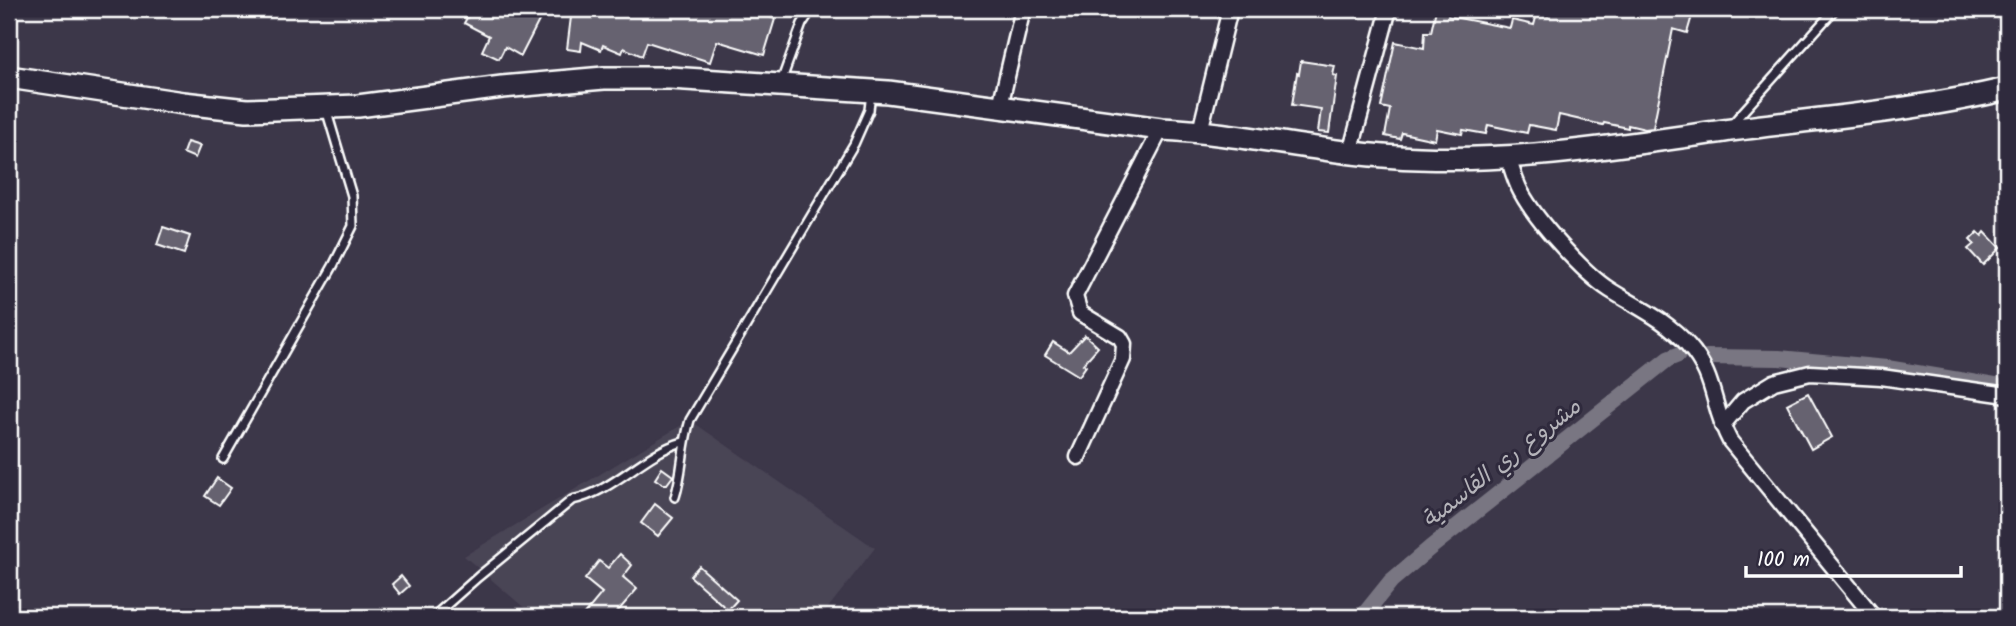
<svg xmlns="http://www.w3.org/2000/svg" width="2016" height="626" font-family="Kalam,'Playpen Sans Arabic',sans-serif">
	<rect width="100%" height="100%" fill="#3c3749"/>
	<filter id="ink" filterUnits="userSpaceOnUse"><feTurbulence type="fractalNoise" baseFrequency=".0143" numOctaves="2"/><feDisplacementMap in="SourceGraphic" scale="14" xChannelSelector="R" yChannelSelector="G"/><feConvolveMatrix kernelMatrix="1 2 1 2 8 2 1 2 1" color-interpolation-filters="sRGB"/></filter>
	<g filter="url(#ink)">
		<polygon fill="#494455" points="690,420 875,548 821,617 535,617 464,556"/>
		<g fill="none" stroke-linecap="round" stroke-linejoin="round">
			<g stroke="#797682" stroke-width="16">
				<polyline points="1707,357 1779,358 1887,368 2007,388"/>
				<polyline points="1362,617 1391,581 1430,548 1668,359 1678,355"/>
			</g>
		</g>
		<g fill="#666270" stroke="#fff" stroke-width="2">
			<polygon points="472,9 545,9 521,56 505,47 499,59 482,51 489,36 464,23"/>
			<polygon points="572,9 767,9 765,15 775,19 764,55 717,41 710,62 647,42 642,56 624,48 622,53 603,45 601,50 582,42 581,51 567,49"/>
			<polygon points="1436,9 1449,9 1448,16 1510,28 1512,20 1534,25 1537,14 1548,16 1549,9 1694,9 1687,33 1673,29 1653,128 1645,129 1628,125 1628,128 1604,123 1603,125 1559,115 1556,130 1529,125 1527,133 1488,125 1486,134 1463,130 1462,134 1437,129 1435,140 1402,133 1400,139 1385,136 1390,109 1381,107 1395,42 1424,48 1425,32 1431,32"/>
			<polygon points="1301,61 1335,66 1333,75 1337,76 1329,133 1318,132 1321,109 1292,105 1297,73 1299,74"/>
			<polygon points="187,142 200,146 195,158 183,153"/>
			<polygon points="163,227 190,236 184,254 157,245"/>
			<polygon points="1978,232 1982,236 1985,232 2000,248 1983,265 1968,249 1974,244 1970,240"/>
			<polygon points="1085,335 1098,347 1083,364 1086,366 1079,376 1045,355 1053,342 1069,352"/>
			<polygon points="1808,393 1832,437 1811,449 1787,404"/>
			<polygon points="662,468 673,476 667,484 663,484 655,479"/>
			<polygon points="217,478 231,488 219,505 205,496"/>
			<polygon points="655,504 673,518 658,536 641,523"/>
			<polygon points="620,554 632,565 623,577 637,589 613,617 582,617 602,593 585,579 599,561 608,568"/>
			<polygon points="699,566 737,600 728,610 690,576"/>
			<polygon points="401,576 409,586 400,594 392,584"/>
		</g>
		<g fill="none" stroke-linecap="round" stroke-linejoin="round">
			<defs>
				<g id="service">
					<polyline points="781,82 802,24 812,9"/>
					<polyline points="1731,125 1835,9"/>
					<polyline points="223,459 333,266 353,226 352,196 326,109"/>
					<path d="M675,497C683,472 682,446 690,420L854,144L869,110L871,93"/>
					<path d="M433,617L478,577L572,500C614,492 643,453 683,442"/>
				</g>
				<g id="minor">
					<polyline points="1000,106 1023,9"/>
					<polyline points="1200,131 1230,9"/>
					<polyline points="1350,153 1389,9"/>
					<path d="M1508,157C1512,169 1515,181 1521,192C1536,220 1583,273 1610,290C1637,307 1667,320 1688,345C1717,377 1711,406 1730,441L1874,617"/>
					<polyline points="1722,426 1743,401 1774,382 1810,373 1881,377 2007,395"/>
					<polyline points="1078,457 1123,359 1124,344 1120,337 1080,313 1075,296 1161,129"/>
				</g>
				<path id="secondary" d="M9,77L183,103L247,110L358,106L502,87L604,78H670L888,92L1161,129C1247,133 1332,156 1419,158C1521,162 1623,145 1724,131C1819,118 1914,111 2007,89"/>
			</defs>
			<use href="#service" stroke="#fff" stroke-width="12"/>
			<use href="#minor" stroke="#fff" stroke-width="19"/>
			<use href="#secondary" stroke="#fff" stroke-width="26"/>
			<use href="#service" stroke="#2f2a3d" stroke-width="7"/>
			<use href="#minor" stroke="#2f2a3d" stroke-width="14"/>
			<use href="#secondary" stroke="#2f2a3d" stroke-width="21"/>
		</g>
	</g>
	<g text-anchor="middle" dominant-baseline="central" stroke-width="6" stroke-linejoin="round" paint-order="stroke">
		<g font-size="23" font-style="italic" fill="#b5b4ba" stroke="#2f2a3d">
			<text transform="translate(1502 464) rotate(-38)">مشروع ري القاسمية</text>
		</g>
	</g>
	<rect width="2016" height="626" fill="none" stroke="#2f2a3d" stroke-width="35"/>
	<rect x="18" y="18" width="1981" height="591" fill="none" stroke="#fff" stroke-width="2.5" filter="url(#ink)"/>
	<path d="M1746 566v10h215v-10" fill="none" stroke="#ffffff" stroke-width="3.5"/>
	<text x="1757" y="566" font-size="21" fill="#ffffff" stroke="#2f2a3d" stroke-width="5" paint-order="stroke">100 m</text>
</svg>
